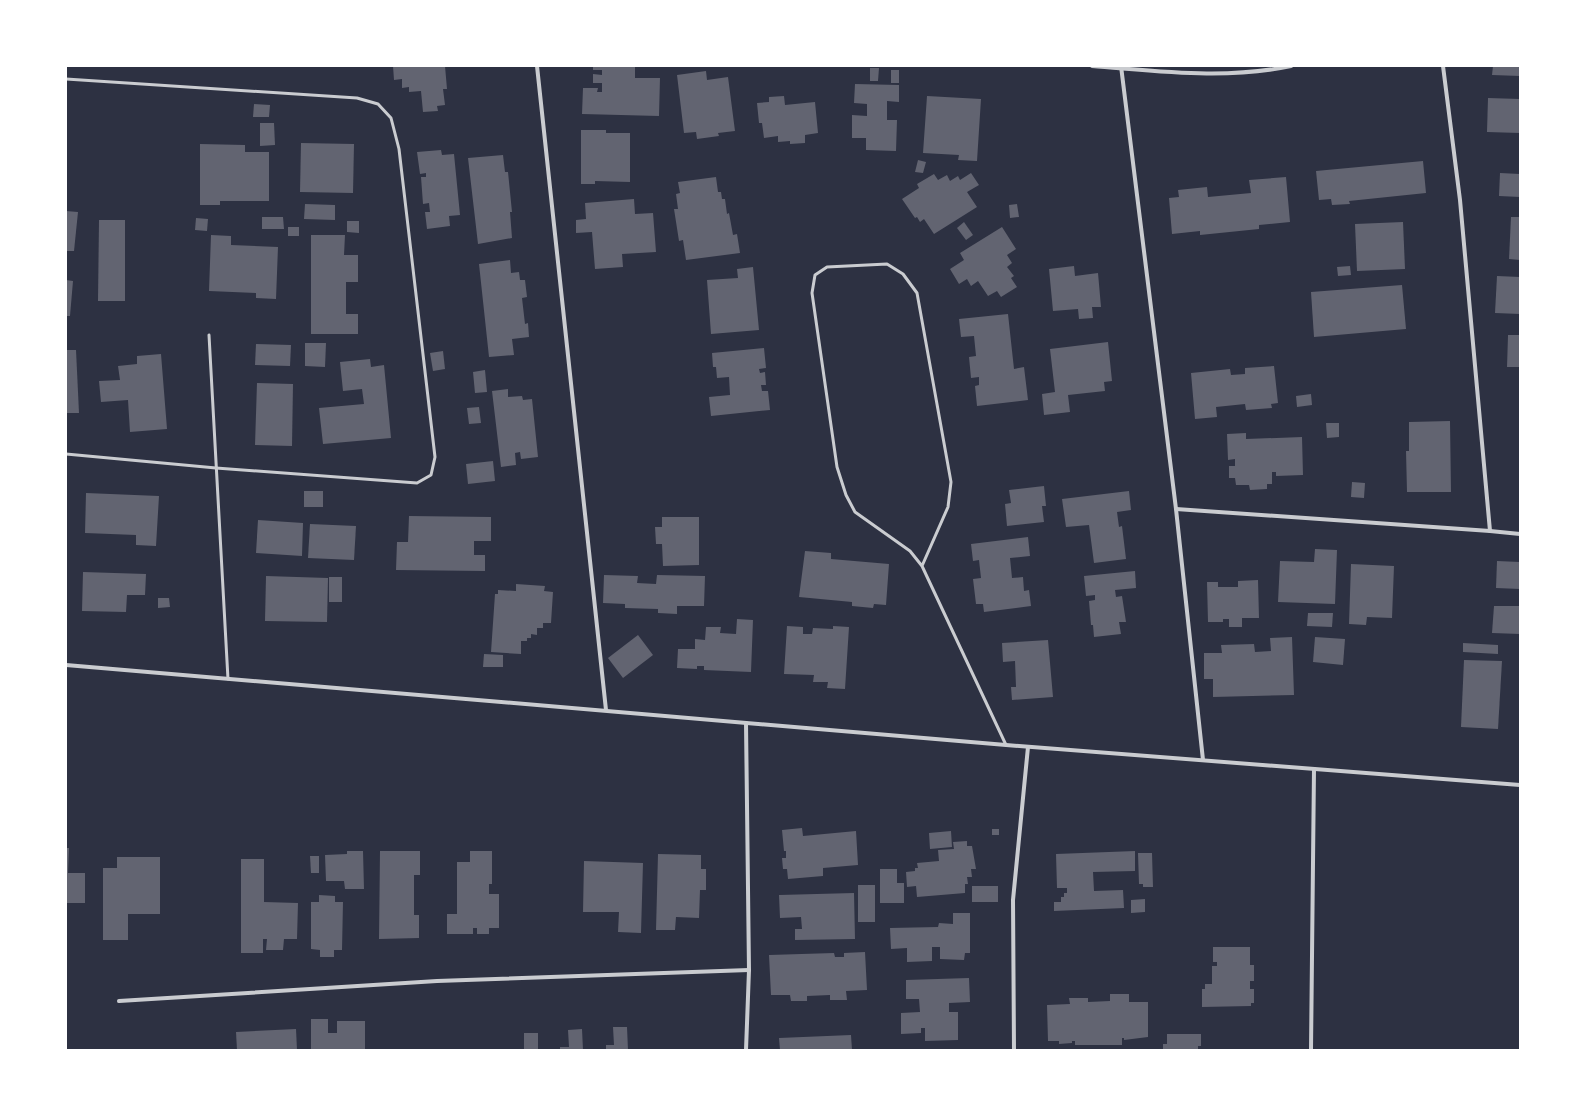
<svg xmlns="http://www.w3.org/2000/svg" width="1586" height="1116" font-family="'Sofia Sans Condensed',sans-serif">
	<rect width="100%" height="100%" fill="#2d3142"/>
	<g fill="#626471">
		<polygon points="393,66 445,66 447,89 443,89 445,105 437,106 438,111 423,112 421,91 409,92 409,87 402,88 402,79 394,80"/>
		<polygon points="593,66 635,66 635,78 660,78 659,116 582,114 583,88 598,88 597,92 602,92 602,83 593,83 593,74 602,75 602,70 593,70"/>
		<polygon points="1493,66 1520,66 1520,76 1492,75"/>
		<polygon points="870,68 879,68 878,81 870,81"/>
		<rect x="891" y="70" width="8" height="13"/>
		<polygon points="706,71 707,80 728,77 735,131 718,133 719,136 697,139 696,132 684,133 677,75"/>
		<polygon points="855,84 899,85 899,102 887,101 887,120 897,120 896,151 866,150 866,138 852,138 852,115 867,116 867,104 854,103"/>
		<polygon points="784,96 785,105 815,102 818,133 805,135 805,143 790,144 790,141 778,142 778,136 764,138 762,123 759,123 757,103 769,102 769,97"/>
		<polygon points="927,96 981,99 977,161 958,160 959,155 923,153"/>
		<polygon points="1488,98 1520,99 1520,133 1487,132"/>
		<polygon points="254,104 270,105 269,117 253,117"/>
		<polygon points="260,123 274,123 275,145 260,146"/>
		<polygon points="581,130 606,130 606,133 630,133 630,182 595,181 595,184 581,184"/>
		<polygon points="301,143 354,144 353,193 300,192"/>
		<polygon points="200,144 245,145 245,152 269,152 269,201 220,201 220,205 200,205"/>
		<polygon points="441,150 442,155 454,154 460,215 449,216 450,226 427,229 425,212 430,212 429,203 423,204 421,177 426,177 426,173 420,174 417,152"/>
		<polygon points="503,155 505,172 508,172 512,212 510,212 512,238 478,244 468,158"/>
		<polygon points="918,160 926,162 923,173 915,172"/>
		<polygon points="1423,161 1426,193 1349,201 1350,204 1332,205 1331,199 1319,200 1316,171"/>
		<polygon points="971,173 979,185 967,192 977,207 934,234 924,219 920,222 917,217 915,218 902,199 919,188 917,184 934,174 938,180 947,175 950,181 958,176 960,180"/>
		<polygon points="1500,173 1520,174 1520,197 1499,196"/>
		<polygon points="716,177 718,192 721,192 722,199 725,199 727,214 729,213 733,235 737,234 740,253 686,260 683,240 679,241 674,209 678,209 676,194 680,193 678,182"/>
		<polygon points="1286,177 1290,222 1259,225 1259,229 1200,235 1200,231 1172,234 1169,198 1179,197 1178,190 1207,187 1208,197 1251,193 1249,180"/>
		<polygon points="634,199 635,214 653,213 656,252 622,254 623,267 595,269 592,232 576,233 576,220 586,219 585,203"/>
		<polygon points="305,204 335,205 335,220 304,219"/>
		<polygon points="1017,204 1019,217 1010,218 1009,205"/>
		<polygon points="66,211 78,212 74,251 66,251"/>
		<polygon points="262,217 283,217 284,229 262,229"/>
		<polygon points="1511,217 1520,217 1520,260 1509,259"/>
		<polygon points="196,218 208,219 207,231 195,230"/>
		<polygon points="99,220 125,220 125,301 98,301"/>
		<polygon points="347,221 359,221 359,233 347,232"/>
		<polygon points="964,222 973,235 966,240 957,228"/>
		<polygon points="1403,222 1405,269 1357,271 1355,224"/>
		<rect x="288" y="227" width="11" height="9"/>
		<polygon points="1002,227 1016,249 1007,255 1012,263 1007,267 1014,276 1011,278 1017,287 1001,297 997,291 988,296 978,281 971,286 967,279 959,284 950,269 964,260 960,253"/>
		<polygon points="211,235 231,236 231,245 278,247 276,299 256,298 256,293 209,291"/>
		<polygon points="311,235 345,235 344,255 358,255 358,282 346,282 346,314 358,314 358,334 311,334"/>
		<polygon points="510,260 511,273 519,272 520,280 525,280 527,297 522,298 525,324 528,323 529,337 512,339 514,355 489,357 479,264"/>
		<polygon points="1074,266 1075,276 1098,273 1101,307 1092,307 1093,318 1079,319 1078,309 1053,311 1049,269"/>
		<polygon points="1350,266 1351,275 1338,276 1337,267"/>
		<polygon points="753,267 759,330 711,334 707,280 738,278 737,269"/>
		<polygon points="1497,276 1520,277 1520,314 1495,313"/>
		<polygon points="66,280 73,281 70,316 66,316"/>
		<polygon points="1402,285 1406,329 1314,337 1311,292"/>
		<polygon points="1008,314 1014,369 1024,367 1028,400 977,406 975,386 979,385 979,377 971,378 969,357 976,356 974,336 961,337 959,319"/>
		<polygon points="1508,335 1520,335 1520,367 1507,367"/>
		<polygon points="1108,342 1112,381 1104,382 1105,391 1068,395 1070,412 1044,415 1042,394 1055,392 1050,349"/>
		<polygon points="305,343 326,343 325,367 305,366"/>
		<polygon points="256,344 291,345 290,366 255,365"/>
		<polygon points="764,348 766,368 759,369 760,373 765,372 766,385 761,385 762,391 768,391 770,410 711,416 709,397 730,395 729,377 717,378 716,367 713,367 712,353"/>
		<polygon points="66,350 76,350 79,413 66,413"/>
		<polygon points="443,351 445,369 433,371 430,353"/>
		<polygon points="161,354 167,429 130,432 128,400 101,402 99,381 120,380 118,366 137,364 137,356"/>
		<polygon points="370,359 371,367 384,365 391,438 323,444 319,408 364,404 362,389 343,391 340,362"/>
		<polygon points="1274,366 1278,403 1271,404 1272,408 1246,410 1245,404 1216,407 1217,417 1195,419 1191,373 1230,369 1231,375 1245,374 1245,368"/>
		<polygon points="485,370 487,392 475,393 473,372"/>
		<polygon points="257,383 293,384 292,446 255,445"/>
		<polygon points="508,389 508,397 522,396 523,400 532,399 538,457 521,459 520,452 515,453 516,465 501,467 492,391"/>
		<polygon points="1311,394 1312,405 1297,407 1296,396"/>
		<polygon points="479,407 481,423 469,424 467,408"/>
		<polygon points="1450,421 1451,492 1407,492 1406,451 1409,451 1409,422"/>
		<polygon points="1326,423 1339,423 1339,437 1327,438"/>
		<polygon points="1246,433 1246,439 1302,437 1303,475 1276,476 1276,472 1272,472 1272,484 1267,484 1267,489 1250,490 1249,485 1236,485 1235,478 1229,478 1229,466 1235,466 1235,459 1228,460 1227,434"/>
		<polygon points="493,461 495,481 468,484 466,464"/>
		<polygon points="1352,482 1365,483 1364,498 1351,497"/>
		<polygon points="1044,486 1046,506 1042,506 1044,522 1007,526 1005,504 1011,503 1009,490"/>
		<rect x="304" y="491" width="19" height="16"/>
		<polygon points="1129,491 1131,510 1117,512 1119,527 1122,526 1126,559 1094,563 1089,525 1066,527 1062,499"/>
		<polygon points="86,493 159,496 156,546 136,545 136,535 85,533"/>
		<polygon points="409,516 491,517 491,541 474,541 474,555 485,555 485,571 396,570 397,542 408,542"/>
		<polygon points="662,517 699,517 699,565 663,566 662,544 656,544 655,527 662,527"/>
		<polygon points="258,520 303,523 302,556 256,553"/>
		<polygon points="310,524 356,526 354,560 308,558"/>
		<polygon points="1028,537 1030,556 1010,558 1012,578 1023,577 1024,591 1029,590 1031,606 984,612 983,604 976,604 973,579 981,578 979,560 973,561 971,544"/>
		<polygon points="1315,549 1337,550 1335,604 1278,602 1280,561 1314,562"/>
		<polygon points="805,551 831,553 831,559 889,564 886,605 874,604 873,608 852,606 852,602 799,597"/>
		<polygon points="1497,561 1520,562 1520,589 1496,588"/>
		<polygon points="1351,564 1394,566 1392,618 1367,617 1366,625 1349,624"/>
		<polygon points="1135,571 1136,588 1115,590 1116,597 1122,596 1126,622 1119,622 1121,634 1094,637 1093,625 1091,625 1089,601 1095,600 1095,595 1086,596 1084,576"/>
		<polygon points="83,572 146,574 145,595 127,595 126,612 82,611"/>
		<polygon points="604,575 638,576 637,583 656,584 657,575 705,576 704,606 677,606 677,614 658,613 658,609 625,608 625,604 603,603"/>
		<polygon points="266,576 328,578 327,622 265,621"/>
		<rect x="329" y="577" width="13" height="25"/>
		<polygon points="1258,580 1259,618 1242,618 1242,627 1229,627 1229,619 1223,619 1223,622 1208,622 1207,582 1218,582 1218,587 1238,587 1238,581"/>
		<polygon points="516,584 545,586 544,591 553,592 551,623 543,623 543,628 537,628 537,635 531,634 531,638 527,638 527,641 521,641 521,654 491,652 495,594 498,594 498,590 516,591"/>
		<polygon points="158,598 169,598 170,607 158,608"/>
		<polygon points="1494,606 1520,606 1520,634 1492,633"/>
		<polygon points="1308,613 1333,613 1332,627 1307,626"/>
		<polygon points="737,619 753,620 751,672 704,670 704,666 697,666 697,669 677,668 678,649 695,649 695,639 705,640 706,627 721,627 720,633 736,634"/>
		<polygon points="787,626 803,627 803,634 812,634 813,628 833,629 833,626 849,627 845,689 827,688 828,682 813,682 814,675 784,674"/>
		<polygon points="638,635 653,655 623,678 608,658"/>
		<polygon points="1292,637 1294,695 1213,697 1213,679 1204,679 1204,653 1222,653 1221,645 1254,644 1255,652 1271,651 1270,638"/>
		<polygon points="1315,637 1345,639 1343,665 1313,662"/>
		<polygon points="1048,640 1053,697 1012,700 1011,687 1016,687 1015,661 1003,662 1002,643"/>
		<polygon points="1463,643 1498,645 1498,654 1463,652"/>
		<polygon points="484,654 503,655 503,667 483,667"/>
		<polygon points="1464,660 1502,661 1498,729 1461,727"/>
		<polygon points="802,828 803,836 856,831 858,865 823,868 823,876 788,879 787,869 783,869 782,858 786,858 786,851 784,851 782,830"/>
		<rect x="992" y="829" width="7" height="6"/>
		<polygon points="951,831 952,847 930,849 929,833"/>
		<polygon points="967,841 967,846 972,846 976,869 971,869 972,877 967,877 968,884 965,884 965,893 917,897 916,886 907,887 906,872 915,871 915,868 918,868 917,863 939,861 938,850 954,849 953,842"/>
		<polygon points="66,848 69,848 68,873 85,873 85,903 66,903"/>
		<polygon points="347,851 363,851 364,889 345,889 344,881 326,881 325,855 347,854"/>
		<polygon points="380,851 420,851 420,875 414,875 414,915 419,915 419,938 379,939"/>
		<polygon points="470,851 492,851 492,884 489,884 489,894 499,894 499,928 489,928 489,934 477,934 477,928 473,928 473,934 447,934 447,914 457,914 457,862 470,862"/>
		<polygon points="1135,851 1135,871 1093,872 1094,891 1123,890 1124,908 1054,911 1054,902 1061,902 1061,897 1064,897 1064,893 1067,893 1067,888 1057,888 1056,854"/>
		<polygon points="1138,853 1152,853 1153,887 1143,887 1143,884 1139,884"/>
		<polygon points="658,854 701,855 701,869 706,869 706,890 700,890 699,918 676,917 675,930 656,930"/>
		<polygon points="310,856 319,856 319,873 311,873"/>
		<polygon points="117,857 160,857 160,914 128,914 128,940 103,940 103,868 117,868"/>
		<polygon points="241,859 264,859 264,902 298,903 297,939 284,939 283,950 266,950 267,939 263,939 263,953 241,953"/>
		<polygon points="584,861 643,863 641,933 618,932 619,912 583,912"/>
		<polygon points="880,869 897,869 897,883 904,883 904,903 880,903"/>
		<rect x="858" y="885" width="17" height="37"/>
		<rect x="972" y="886" width="26" height="16"/>
		<polygon points="854,893 855,939 795,940 795,929 802,929 801,917 780,918 779,895"/>
		<polygon points="319,895 335,896 335,902 343,902 342,950 334,950 334,957 320,957 320,950 311,949 311,902 319,902"/>
		<polygon points="1145,899 1145,912 1131,913 1131,900"/>
		<polygon points="953,913 970,913 970,953 965,953 964,960 940,959 940,947 932,947 932,961 907,962 907,948 891,949 890,928 938,927 939,923 953,924"/>
		<polygon points="1213,947 1250,947 1250,965 1254,965 1254,981 1250,981 1250,989 1254,989 1254,1003 1251,1003 1251,1006 1202,1007 1202,989 1205,989 1205,984 1212,984 1212,966 1217,966 1217,962 1213,962"/>
		<polygon points="865,952 867,990 846,991 847,1000 830,1000 830,995 807,996 807,1001 791,1001 790,995 771,995 769,955 834,953 835,957 844,957 844,953"/>
		<polygon points="969,978 970,1002 949,1003 949,1012 958,1012 958,1040 925,1041 925,1028 921,1028 921,1033 901,1034 901,1013 920,1012 919,999 906,999 906,980"/>
		<polygon points="1110,994 1129,994 1129,1002 1148,1002 1148,1037 1124,1040 1124,1038 1122,1038 1122,1045 1075,1045 1075,1041 1072,1041 1072,1043 1059,1044 1059,1041 1048,1041 1047,1005 1070,1004 1069,998 1088,998 1088,1002 1110,1001"/>
		<polygon points="311,1019 328,1019 328,1033 337,1033 337,1021 365,1021 365,1050 311,1050"/>
		<polygon points="613,1027 627,1027 628,1050 606,1050 606,1045 614,1045"/>
		<polygon points="296,1029 297,1050 237,1050 236,1032"/>
		<polygon points="582,1029 583,1050 560,1050 560,1047 569,1047 568,1030"/>
		<rect x="524" y="1033" width="14" height="17"/>
		<polygon points="1167,1034 1201,1034 1201,1046 1198,1046 1198,1050 1163,1050 1163,1044 1167,1044"/>
		<polygon points="851,1035 852,1050 780,1050 779,1038"/>
	</g>
	<g fill="none" stroke-linecap="round" stroke-linejoin="round">
		<g stroke="#caccd0" stroke-width="3">
			<polyline points="66,79 357,98 378,104 391,118 399,149 435,457 431,475 417,483 216,468 66,454"/>
			<polyline points="209,335 228,679"/>
			<polyline points="922,566 948,507 951,482 917,293 903,274 887,264 827,267 815,275 812,293 837,467 846,495 855,512 910,551 922,566 1006,745"/>
		</g>
		<g stroke="#caccd0" stroke-width="4">
			<polyline points="537,66 606,710"/>
			<path d="M1092,66C1159,71 1224,80 1291,66"/>
			<polyline points="1121,66 1176,509 1203,760"/>
			<polyline points="1443,66 1460,200 1490,531"/>
			<polyline points="1176,509 1490,531 1520,534"/>
			<polyline points="66,665 1006,745 1520,785"/>
			<polyline points="119,1001 437,981 749,970"/>
			<polyline points="746,1050 749,970 746,723"/>
			<polyline points="1014,1050 1013,900 1028,747"/>
			<polyline points="1311,1050 1314,769"/>
		</g>
	</g>
	<rect width="1586" height="1116" fill="none" stroke="#ffffff" stroke-width="134"/>
</svg>
